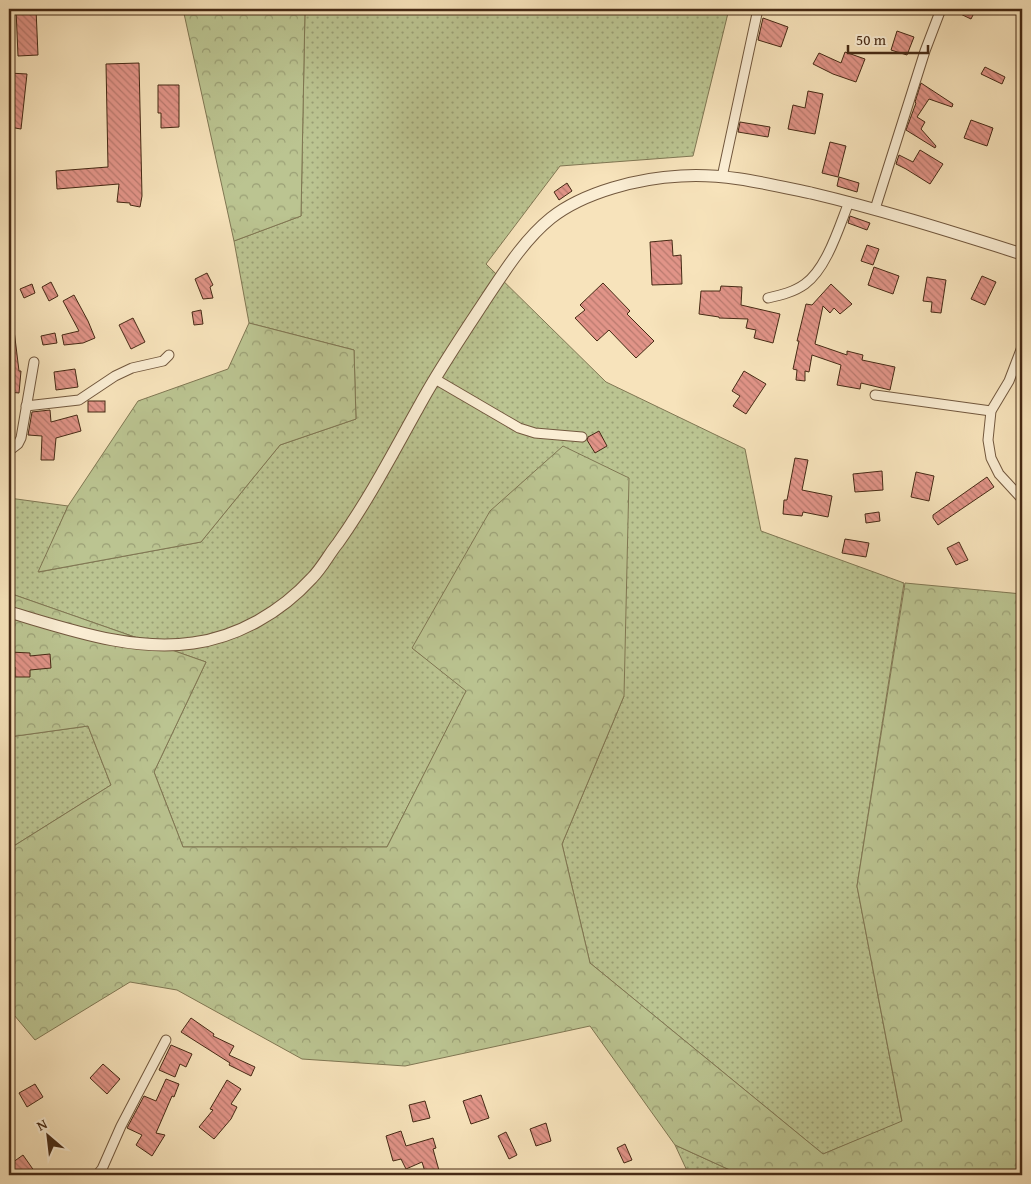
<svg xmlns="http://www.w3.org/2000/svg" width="1031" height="1184" font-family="'Gentium Book Plus',serif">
	<defs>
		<pattern id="grass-dots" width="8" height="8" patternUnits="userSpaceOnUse" patternTransform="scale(1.25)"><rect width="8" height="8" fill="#bbc491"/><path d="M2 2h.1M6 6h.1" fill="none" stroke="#9a9f75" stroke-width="1.8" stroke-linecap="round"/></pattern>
		<pattern id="forest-crowns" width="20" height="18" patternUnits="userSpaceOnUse" patternTransform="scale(1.25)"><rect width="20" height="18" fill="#bbc491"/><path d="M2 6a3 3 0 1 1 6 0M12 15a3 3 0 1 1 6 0" fill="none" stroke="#9a9f75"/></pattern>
		<pattern id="building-back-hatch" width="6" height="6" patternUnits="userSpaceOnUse" patternTransform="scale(1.25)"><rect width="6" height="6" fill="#e19488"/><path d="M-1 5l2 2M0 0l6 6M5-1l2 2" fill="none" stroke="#b8796e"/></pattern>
	</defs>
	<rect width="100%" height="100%" fill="#f7e3bb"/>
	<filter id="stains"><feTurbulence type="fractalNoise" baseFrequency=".004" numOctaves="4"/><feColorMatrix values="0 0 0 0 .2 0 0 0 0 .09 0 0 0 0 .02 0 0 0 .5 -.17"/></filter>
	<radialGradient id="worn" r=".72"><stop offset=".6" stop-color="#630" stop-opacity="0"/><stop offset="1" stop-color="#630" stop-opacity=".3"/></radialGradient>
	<g fill="url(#grass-dots)" stroke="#807753">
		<polygon points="305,9 729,9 693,156 560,166 486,264 606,382 745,449 761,531 904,583 857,886 902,1122 823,1154 590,963 562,844 624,696 412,648 467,690 387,847 183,847 154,772 206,662 9,593 9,498 68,506 39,572 201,542 280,445 356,419 354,350 249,323 234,241 301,216"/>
		<polygon points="88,726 111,785 9,849 9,737"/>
		<polygon points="675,1145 741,1175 689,1175"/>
	</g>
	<g fill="url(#forest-crowns)" stroke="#807753">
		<polygon points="183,9 305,9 301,216 234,241"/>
		<polygon points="249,323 354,350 356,419 280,445 201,542 38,572 68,506 138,401 228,369"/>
		<polygon points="563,446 629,478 624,696 562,844 590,963 823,1154 902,1121 857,886 905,583 1022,594 1022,1175 741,1175 675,1145 590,1026 405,1066 302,1059 177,990 130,982 35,1040 9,1009 9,849 111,785 88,726 9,737 9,593 206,662 154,772 183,847 387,847 466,691 412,648 490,511"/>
	</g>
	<g fill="url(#building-back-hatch)" stroke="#462a15">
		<polygon points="16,9 36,9 38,55 18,56"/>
		<polygon points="950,9 976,9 971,19"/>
		<polygon points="763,18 788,27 781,47 758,40"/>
		<polygon points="897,31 914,37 907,55 891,50"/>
		<polygon points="845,52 865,59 856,82 833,74 813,64 819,53 841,63"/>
		<polygon points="139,63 142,196 140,207 130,205 130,203 117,202 119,184 57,189 56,171 108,167 106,64"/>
		<polygon points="985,67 1005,77 1002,84 981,74"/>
		<polygon points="9,73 27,74 21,129 9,127"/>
		<polygon points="921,83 953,104 952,107 929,99 917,117 925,122 921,129 936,146 935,148 906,130 916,103 915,102"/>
		<polygon points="158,85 179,85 179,127 161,128 161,113 158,113"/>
		<polygon points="808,91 823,94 815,134 788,129 793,105 805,108"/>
		<polygon points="971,120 993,128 987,146 964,138"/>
		<polygon points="740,122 770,127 768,137 738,132"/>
		<polygon points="830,142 846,146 838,177 822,173"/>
		<polygon points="920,150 943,164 930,184 906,169 896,164 899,155 913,162"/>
		<polygon points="839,177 859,183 857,192 837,186"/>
		<polygon points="567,183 572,191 559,200 554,192"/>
		<polygon points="850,216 870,223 867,230 848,223"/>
		<polygon points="672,240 673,256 681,255 682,284 652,285 650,242"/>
		<polygon points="867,245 879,249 873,265 861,261"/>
		<polygon points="874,267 899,276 893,294 868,285"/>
		<polygon points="207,273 213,285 210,287 213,298 203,299 195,279"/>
		<polygon points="982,276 996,282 985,305 971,299"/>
		<polygon points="927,277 946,280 941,313 931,312 932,302 923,301"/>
		<polygon points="51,282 58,296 49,301 42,287"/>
		<polygon points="603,283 630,311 627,314 654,341 636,358 609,330 597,341 575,318 585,310 580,305"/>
		<polygon points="32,284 35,293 24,298 20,289"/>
		<polygon points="831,284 852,304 840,314 834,308 830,313 823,306 815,344 847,355 847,351 863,355 862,360 895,367 890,390 861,383 860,389 837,385 841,365 812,355 809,372 805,371 805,381 796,380 797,370 793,369 799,341 797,341 806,304 812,305"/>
		<polygon points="721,286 742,287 741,305 780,314 773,343 754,338 756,330 746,328 748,319 719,318 719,317 699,314 701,291 720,291"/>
		<polygon points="74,295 88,321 95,338 83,343 64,345 62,335 79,331 63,301"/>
		<polygon points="201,310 203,324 194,325 192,312"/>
		<polygon points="133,318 145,342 131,349 119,325"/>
		<polygon points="9,330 14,330 19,371 21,371 19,393 9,392"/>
		<polygon points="55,333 57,343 43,345 41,336"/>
		<polygon points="75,369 78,387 56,390 54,372"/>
		<polygon points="744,371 766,384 746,414 733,406 740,396 732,391"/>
		<rect x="88" y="401" width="17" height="11"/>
		<polygon points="50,410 51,422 77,415 81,431 56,438 54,460 41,460 42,436 28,435 32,412"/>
		<polygon points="599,431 607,446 595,453 587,440 588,437"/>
		<polygon points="795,458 808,460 802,490 832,496 828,517 803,512 802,516 783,514 784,500 787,500"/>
		<polygon points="882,471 883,490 855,492 853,474"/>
		<polygon points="916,472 934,476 929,501 911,497"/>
		<polygon points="987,477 994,487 938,525 933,518 933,515"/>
		<polygon points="879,512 880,521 866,523 865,514"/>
		<polygon points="845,539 869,543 866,557 842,553"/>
		<polygon points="959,542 968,560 956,565 947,548"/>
		<polygon points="10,652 30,653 30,656 50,654 51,668 30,670 30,677 15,677 15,667 10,667"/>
		<polygon points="191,1018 214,1034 213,1036 234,1046 229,1055 255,1067 251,1076 229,1065 230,1063 181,1032"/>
		<polygon points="171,1045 192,1054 186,1067 180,1064 175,1077 159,1070"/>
		<polygon points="103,1064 120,1079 107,1094 90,1078"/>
		<polygon points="166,1079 179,1084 174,1097 172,1096 156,1133 165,1135 152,1156 136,1145 142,1135 127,1128 144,1096 156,1101"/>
		<polygon points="227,1080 241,1089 231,1104 237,1107 231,1119 214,1139 199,1127 213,1110 210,1109"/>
		<polygon points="35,1084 43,1097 27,1107 19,1093"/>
		<polygon points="481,1095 489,1118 471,1124 463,1101"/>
		<polygon points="425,1101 430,1118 413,1122 409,1105"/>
		<polygon points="546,1123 551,1141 536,1146 530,1129"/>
		<polygon points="401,1131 406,1146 433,1138 436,1148 433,1149 440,1174 426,1175 422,1162 406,1169 401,1159 393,1161 386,1136"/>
		<polygon points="506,1132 517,1155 509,1159 498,1136"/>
		<polygon points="625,1144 632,1160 624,1163 617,1148"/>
		<polygon points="23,1155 37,1175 11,1175 9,1171 9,1165"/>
	</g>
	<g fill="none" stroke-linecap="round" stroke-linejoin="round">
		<defs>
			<g id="minor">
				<polyline points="722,177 758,9"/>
				<polyline points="875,209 925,51 941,9"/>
				<path d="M768,298C781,295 794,292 805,284C827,268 839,227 849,202"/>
				<polyline points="1022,347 1009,381 991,411 988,440 991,458 999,474 1022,499"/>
				<polyline points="435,379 519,428 535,433 582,437"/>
				<polyline points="875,395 991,411"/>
				<polyline points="26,406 79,400 115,376 132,368 163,361 169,355"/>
				<polyline points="9,451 18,444 21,438 34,362"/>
				<polyline points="97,1175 102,1169 121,1126 166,1040"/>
			</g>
			<path id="tertiary" d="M9,612C68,629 131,652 193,643C238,637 281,612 312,578C322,568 329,554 338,543C372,495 398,443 427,392C446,359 467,328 488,296C506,269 525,239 551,218C584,192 639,178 681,176C725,173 768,184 811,193C883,210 952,232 1022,254"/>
		</defs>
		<use href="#minor" stroke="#72583e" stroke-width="11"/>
		<use href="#tertiary" stroke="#72583e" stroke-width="13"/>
		<use href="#minor" stroke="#faedd3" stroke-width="9"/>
		<use href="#tertiary" stroke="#faedd3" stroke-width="11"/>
	</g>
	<rect width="1031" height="1184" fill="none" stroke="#f7e3bb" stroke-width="30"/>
	<rect x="10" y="10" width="1011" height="1164" fill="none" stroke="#462a15" stroke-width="2.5"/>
	<rect x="15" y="15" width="1001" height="1154" fill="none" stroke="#462a15"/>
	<g transform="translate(48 1136) rotate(332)" stroke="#faedd3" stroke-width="4" paint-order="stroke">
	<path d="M0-4L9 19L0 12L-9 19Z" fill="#462a15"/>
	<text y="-8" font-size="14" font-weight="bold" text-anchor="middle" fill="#462a15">N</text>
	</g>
	<path d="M848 45v8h80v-8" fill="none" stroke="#462a15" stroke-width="2.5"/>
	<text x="856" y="45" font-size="15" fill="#462a15" stroke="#faedd3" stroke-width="4" paint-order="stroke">50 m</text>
	<rect width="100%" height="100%" filter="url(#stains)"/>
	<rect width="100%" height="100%" fill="url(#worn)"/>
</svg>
